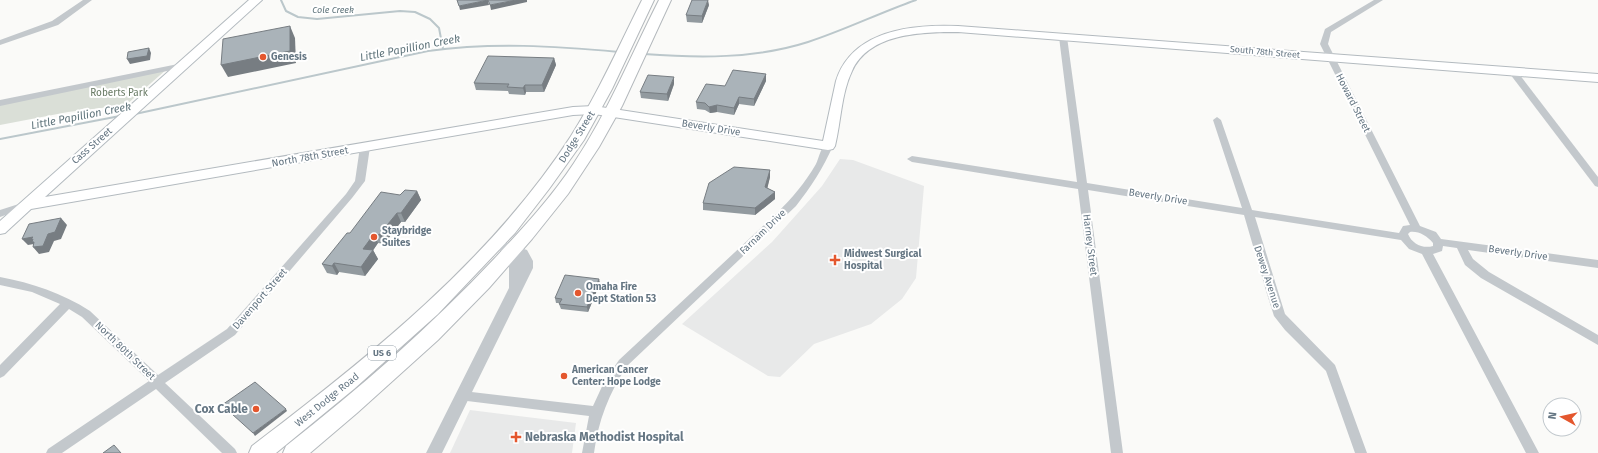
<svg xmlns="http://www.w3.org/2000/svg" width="1598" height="453" font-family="'Fira Sans',sans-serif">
	<rect width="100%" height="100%" fill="#fafaf8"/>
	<g fill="#e8e9e9">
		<polygon points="840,159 853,160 924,186 916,278 902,299 871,324 814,344 780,377 768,376 682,324 772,242 822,186"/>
		<polygon points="470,410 576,423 572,453 450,453"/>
	</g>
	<polygon fill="#dadfd7" points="167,69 126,105 68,112 0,125 0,103"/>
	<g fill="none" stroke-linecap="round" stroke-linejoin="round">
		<g stroke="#bbc7cb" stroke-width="2">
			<polyline points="281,0 286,11 298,17 317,19 400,11 415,12 430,19 439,28 443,49"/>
			<path d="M644,54C698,58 755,59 808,42C845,30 879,13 916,0"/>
			<path d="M135,114L428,51C492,42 555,46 619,52"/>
			<polyline points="0,139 120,116"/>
		</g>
		<defs>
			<path id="secondary" d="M249,0H262L45,197L573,107L594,106L823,141L836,81C852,30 912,24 958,26L1598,74V82L958,32C922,32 869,33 852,71C841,94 841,122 835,146L833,149L828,150L594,114L573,115L31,209L5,233L0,234V221Z"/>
			<g id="trunk">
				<path d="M642,0H654L612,89L584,140L549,189L515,233L438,314L354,389L276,453H249L252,446C368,358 491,260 571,136C598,93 619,46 642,0Z"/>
				<path d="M659,0H671L622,106L599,147L568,194L532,239L489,288L438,340L357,413L310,453H283L286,446C360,388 430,327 495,258C523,228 551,198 574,163C608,112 631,55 659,0Z"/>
			</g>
		</defs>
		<use href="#secondary" stroke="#b3babf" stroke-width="2"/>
		<use href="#trunk" stroke="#b4b9bd" stroke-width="2"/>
		<g fill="#c3c8cc" fill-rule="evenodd">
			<polygon points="83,0 92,0 58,25 0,45 0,40 52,21"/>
			<path d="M1374,0H1383L1331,32L1328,44L1420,226L1436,232L1441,239L1598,260V268L1468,250L1473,259L1489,272L1598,335V345L1481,278L1465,265L1457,248L1443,246L1442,251L1433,254L1539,453H1526L1422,254L1409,249L1401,240L1255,217L1285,314L1335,365L1367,453H1355L1326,371L1285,330L1274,316L1267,294L1244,215L1088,190L1123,453H1111L1078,189L912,162L907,159L912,156L1077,182L1059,37L1063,35L1067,37L1087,183L1242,208L1213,120L1217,117L1221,120L1252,210L1399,233L1403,226L1410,225L1320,44L1325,29ZM1410,232C1419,231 1427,236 1433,243V246C1423,249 1412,244 1408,234Z"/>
			<polygon points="183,63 186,63 186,67 0,106 0,100"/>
			<polygon points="1510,70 1516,70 1598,177 1598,187 1595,186 1510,74"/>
			<path d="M828,143L833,146C823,168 811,187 796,206L627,366C609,393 598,421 594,453H582L589,416L459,400L457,396L459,392L463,391L593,406L605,380L619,360L777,213C792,198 805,183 816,164C819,158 821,145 828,143Z"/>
			<path d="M365,144L370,147L365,181L352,198L235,335L165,383L235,449L237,453H222L156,389L62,453H46L48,449L149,381L82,317L69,309L4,376L0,378V365L60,304L32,292L0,285V277C32,283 62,293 90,311L158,375L227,329L346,194L355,181L360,147Z"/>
			<polygon points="25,202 30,205 28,207 0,217 0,210"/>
		</g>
		<polygon fill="#c3c8cc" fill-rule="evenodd" points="494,239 527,250 533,261 533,268 442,453 426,453 509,288 509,267 507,253 489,247 487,244 489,241"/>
		<use href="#secondary" fill="#fff" fill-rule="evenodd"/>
		<use href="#trunk" fill="#fff" fill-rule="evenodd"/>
	</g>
	<g fill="#929a9f">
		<polygon points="709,5 702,23 687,22 686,15"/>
		<polygon points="554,58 556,65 544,92 526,92 525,95 509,94 508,91 476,90 474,83"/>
		<polygon points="766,74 766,81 754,106 739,104 734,115 717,112 710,113 705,110 697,109 696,102 725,86"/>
		<polygon points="674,84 668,101 641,98 640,92"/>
		<polygon points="770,170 770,177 767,188 775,192 775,199 755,215 703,210 703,203"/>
		<polygon points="417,191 421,200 405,222 401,222 384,244 378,243 373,250 378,259 365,276 339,272 337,275 327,273 322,264 350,233 400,195"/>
		<polygon points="600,283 588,312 561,309 559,304 560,303 556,303 555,298"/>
	</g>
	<g fill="#777d82">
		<polygon points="488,0 489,5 460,10 459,6"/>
		<polygon points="516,0 527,0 527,2 491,10 490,5"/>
		<polygon points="708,0 709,5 702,23 702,16"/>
		<polygon points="290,26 295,38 296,63 228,77 221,65"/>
		<polygon points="149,48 151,53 150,60 130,64 127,59"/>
		<polygon points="554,58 556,65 544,92 542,85"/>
		<polygon points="766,74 766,81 754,106 754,99"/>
		<polygon points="674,77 674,84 668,101 667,94"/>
		<polygon points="525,85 526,92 525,95 523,88"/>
		<polygon points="739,97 739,104 734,115 734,108"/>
		<polygon points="717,105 717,112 710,113 709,107"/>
		<polygon points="770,170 770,177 766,194 765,187"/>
		<polygon points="417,191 421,200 405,222 401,213"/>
		<polygon points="775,192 775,199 755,215 755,208"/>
		<polygon points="397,213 401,222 384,244 379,235"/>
		<polygon points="61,218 67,225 61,239 54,241 49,252 39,254 33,247 34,244 28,245 22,239"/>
		<polygon points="374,234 378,243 368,258 363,249"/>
		<polygon points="373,250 378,259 365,276 361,267"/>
		<polygon points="334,263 339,272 337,275 332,266"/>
		<polygon points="599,279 600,283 588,312 587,307"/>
		<polygon points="286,409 287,411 255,436 253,433"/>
	</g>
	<g fill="#aab3b9" stroke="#777d82">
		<polygon points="457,0 516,0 490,5 488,0 459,6"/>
		<polygon points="692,0 708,0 702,16 686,15"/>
		<polygon points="290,26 290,51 221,65 223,39"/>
		<polygon points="149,48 147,56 127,59 128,52"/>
		<polygon points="488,56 554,58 542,85 525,85 523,88 507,87 509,84 474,83"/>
		<polygon points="733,70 766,74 754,99 739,97 734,108 717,105 709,107 705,103 696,102 706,84 725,86"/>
		<polygon points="648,75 674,77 667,94 640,92"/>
		<polygon points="734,167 770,170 765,187 775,192 755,208 703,203 709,183"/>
		<polygon points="405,190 417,191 401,213 397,213 379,235 374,234 363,249 373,250 361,267 334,263 332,266 322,264 347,233 350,233 381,192 400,195"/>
		<polygon points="61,218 55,232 48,234 43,246 33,247 34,242 32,242 33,239 31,239 33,237 22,239 29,224"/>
		<polygon points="565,275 599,279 587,307 559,304 562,299 555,298"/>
		<polygon points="255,382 286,409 253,433 222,405"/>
		<polygon points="114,445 121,453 103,453"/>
	</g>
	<g fill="#e4572e" stroke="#fff" stroke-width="1.5">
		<circle cx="263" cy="57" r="4"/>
		<circle cx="374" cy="237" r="4"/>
		<path d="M833 254h4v4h4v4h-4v4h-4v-4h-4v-4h4z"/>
		<circle cx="578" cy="293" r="4"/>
		<circle cx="564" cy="376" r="4"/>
		<circle cx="256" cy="409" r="4"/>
		<path d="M514 431h4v4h4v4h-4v4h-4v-4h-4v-4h4z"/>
	</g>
	<g text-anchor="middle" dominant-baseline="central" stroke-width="4" stroke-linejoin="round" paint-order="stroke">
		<g font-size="9" font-style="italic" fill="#60757c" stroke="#fff">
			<text x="333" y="10">Cole Creek</text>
		</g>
		<g font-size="9" fill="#657683" stroke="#fff">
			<text transform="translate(1265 52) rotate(5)">South 78th Street</text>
		</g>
		<rect fill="#fff" stroke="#939fa8" stroke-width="1" x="368" y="346" width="28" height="14" rx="3"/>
		<g font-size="9" font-weight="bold" fill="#657683">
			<text x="382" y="353">US 6</text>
		</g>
		<g font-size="10" font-weight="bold" fill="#657683" stroke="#fff" text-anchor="start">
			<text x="271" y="57">Genesis</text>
			<text x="382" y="231">Staybridge<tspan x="382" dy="12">Suites</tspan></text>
			<text x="844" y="254">Midwest Surgical<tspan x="844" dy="12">Hospital</tspan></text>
			<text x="586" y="287">Omaha Fire<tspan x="586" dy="12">Dept Station 53</tspan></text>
			<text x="572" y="370">American Cancer<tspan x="572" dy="12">Center: Hope Lodge</tspan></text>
		</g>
		<g font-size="10" fill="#687a64" stroke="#fff">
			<text x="119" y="93">Roberts Park</text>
		</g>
		<g font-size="10" fill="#657683" stroke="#fff">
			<text transform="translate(1353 103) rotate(63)">Howard Street</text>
			<text transform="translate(711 128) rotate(9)">Beverly Drive</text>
			<text transform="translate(577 137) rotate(-58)">Dodge Street</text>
			<text transform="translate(92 146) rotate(-41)">Cass Street</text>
			<text transform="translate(310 157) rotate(-10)">North 78th Street</text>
			<text transform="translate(1158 197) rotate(9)">Beverly Drive</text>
			<text transform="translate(763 232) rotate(-44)">Farnam Drive</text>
			<text transform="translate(1090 245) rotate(83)">Harney Street</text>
			<text transform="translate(1518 253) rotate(8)">Beverly Drive</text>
			<text transform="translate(1267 277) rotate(72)">Dewey Avenue</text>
			<text transform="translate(260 299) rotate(-49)">Davenport Street</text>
			<text transform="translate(125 351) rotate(44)">North 80th Street</text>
			<text transform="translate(327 400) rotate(-39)">West Dodge Road</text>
		</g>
		<g font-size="11" font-style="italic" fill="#60757c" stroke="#fff">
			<text transform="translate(410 48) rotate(-11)">Little Papillion Creek</text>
			<text transform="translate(81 116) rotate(-11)">Little Papillion Creek</text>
		</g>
		<g font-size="12" font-weight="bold" fill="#657683" stroke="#fff" text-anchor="end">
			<text x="248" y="409">Cox Cable</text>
			<text x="525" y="437" text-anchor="start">Nebraska Methodist Hospital</text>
		</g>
	</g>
	<g transform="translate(1562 417) rotate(278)"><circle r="19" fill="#ffffff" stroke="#c1c8cd"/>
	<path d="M0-3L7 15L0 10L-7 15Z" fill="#e4572e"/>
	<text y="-6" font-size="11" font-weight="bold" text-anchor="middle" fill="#657683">N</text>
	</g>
</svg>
